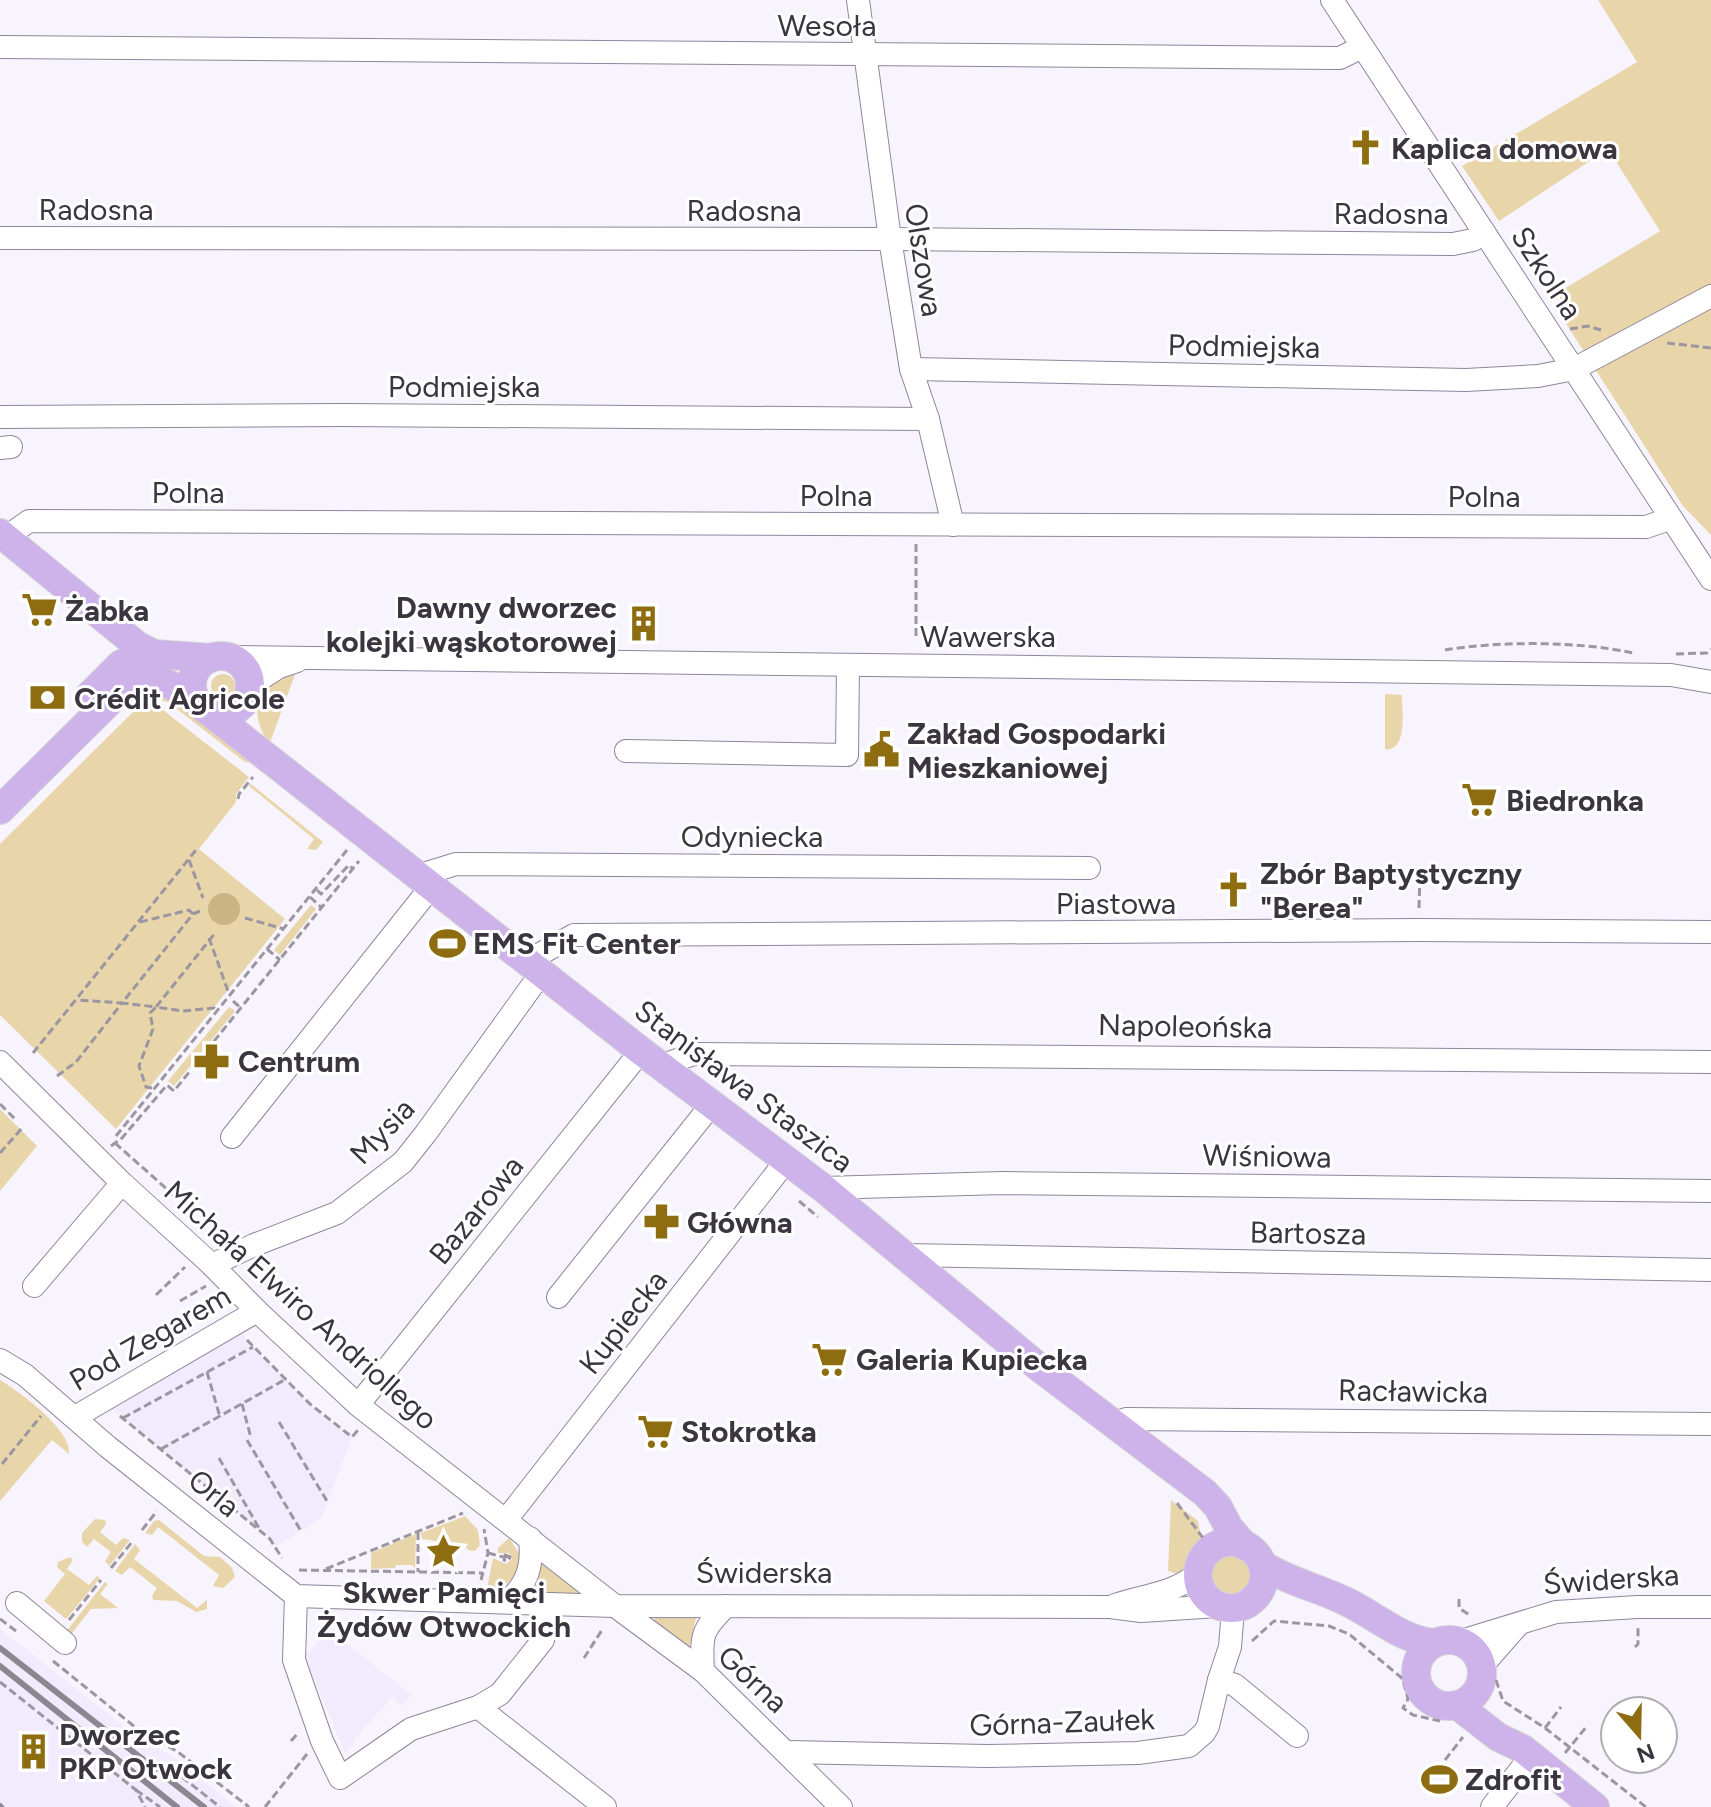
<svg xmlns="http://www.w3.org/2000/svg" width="1711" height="1807" font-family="Figtree,sans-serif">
	<rect width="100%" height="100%" fill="#f8f4fe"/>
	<g fill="#f2eafd">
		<polygon points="237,1323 241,1334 310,1404 352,1437 321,1519 275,1547 270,1539 101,1400"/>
		<polygon points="0,1629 131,1732 176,1759 236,1807 0,1807"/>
		<polygon points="330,1631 411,1694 402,1706 392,1697 353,1741 354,1743 345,1753 305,1655"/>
	</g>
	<g fill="#e9d5aa">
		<polygon points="1598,0 1711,0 1711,535 1683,506 1565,322 1559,292 1660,231 1608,149 1499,221 1462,166 1637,62"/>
		<path d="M296,672L269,745C247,708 256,685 296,672Z"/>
		<circle cx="223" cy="686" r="12"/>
		<polygon points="150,690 187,706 253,763 245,762 168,702 140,695"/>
		<path d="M1385,694L1402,695C1402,711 1408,752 1385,749Z"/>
		<polygon points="151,706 163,710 249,777 236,794 236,802 199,849 285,919 116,1129 0,1015 0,844 133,712"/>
		<polygon points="251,784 323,842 316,850 307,849 314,839 249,786"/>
		<polygon points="311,905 316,909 280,955 274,950"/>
		<polygon points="229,1007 235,1011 174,1086 168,1081"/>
		<polygon points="0,1109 37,1146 0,1191"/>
		<path d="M0,1380C19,1391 73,1431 69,1454L52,1440L0,1501Z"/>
		<path d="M1171,1500L1198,1521C1204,1547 1195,1554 1181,1575L1168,1571Z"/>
		<polygon points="465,1516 478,1530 480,1545 475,1551 468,1550 465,1545 422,1539 421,1533"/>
		<polygon points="95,1519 105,1520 106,1524 100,1532 116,1545 123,1538 130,1540 109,1566 105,1561 111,1552 94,1539 87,1547 82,1542 82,1533"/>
		<polygon points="159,1520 204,1556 220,1557 232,1568 235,1577 223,1588 213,1586 219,1575 158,1527 152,1535 145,1533 154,1521"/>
		<polygon points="416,1534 415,1568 412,1565 396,1565 395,1568 371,1569 371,1553"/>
		<path d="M509,1538L519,1553C521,1575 508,1589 487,1589L493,1558L506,1564L512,1559L509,1553H498V1548Z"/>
		<polygon points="135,1544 140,1550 134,1559 197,1608 207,1600 207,1609 196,1612 177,1601 153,1600 152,1596 157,1588 130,1567 122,1575 115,1571"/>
		<circle cx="1231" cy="1575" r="19"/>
		<polygon points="70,1557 73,1560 67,1569 89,1585 97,1576 100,1578 66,1619 44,1601 65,1574 57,1567 58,1562"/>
		<polygon points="543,1561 580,1589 578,1594 533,1593"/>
		<polygon points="105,1582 108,1584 100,1594 118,1608 91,1609 69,1637 65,1633"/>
		<polygon points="656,1616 696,1618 689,1647 654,1620"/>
	</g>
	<circle fill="#cab484" cx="224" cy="909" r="16"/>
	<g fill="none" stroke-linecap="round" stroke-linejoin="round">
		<defs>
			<g id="minor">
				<polyline points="858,0 890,239 911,369 928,419 953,525"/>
				<polyline points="1332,0 1711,579"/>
				<polyline points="0,47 1340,58 1362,47"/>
				<polyline points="0,238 890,239 1453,244 1473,240 1484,232"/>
				<polyline points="911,369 1466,380 1538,376 1574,369 1711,296"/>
				<polyline points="0,417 344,415 928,419"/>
				<polyline points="0,448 11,447"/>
				<polyline points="5,538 29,521 1646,527 1669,519"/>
				<polyline points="231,657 1671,675 1711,682"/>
				<polyline points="251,685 279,667 297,661"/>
				<polyline points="626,751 847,755 848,665"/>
				<polyline points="417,876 456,864 1089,868"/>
				<polyline points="529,964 540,954 574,935 1419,930 1711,932"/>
				<polyline points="0,1062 122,1183 212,1265 257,1311 358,1405 615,1606 703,1671 841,1807"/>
				<polyline points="660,1066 694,1054 1711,1062"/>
				<polyline points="232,1137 431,887"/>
				<polyline points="823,1188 1003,1183 1711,1191"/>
				<polyline points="905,1255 1711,1270"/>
				<polyline points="212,1265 254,1245 337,1213 403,1162 426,1133 542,972"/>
				<polyline points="34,1286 122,1183"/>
				<polyline points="558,1297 712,1104"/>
				<polyline points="0,1360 25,1375 108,1447 296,1596 615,1606 1110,1607 1141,1611 1218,1606"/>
				<polyline points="358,1405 641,1051"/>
				<polyline points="75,1417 257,1311"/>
				<polyline points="1115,1423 1126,1419 1711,1424"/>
				<polyline points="506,1520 786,1161"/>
				<polyline points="296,1596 294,1660 322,1741 340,1778 411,1729 478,1707 500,1694 543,1640 550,1604"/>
				<path d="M507,1602C528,1584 533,1565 530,1538"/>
				<polyline points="17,1603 65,1643"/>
				<path d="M1115,1605C1144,1595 1174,1594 1198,1573"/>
				<polyline points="1461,1641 1556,1612 1637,1607 1711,1607"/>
				<polyline points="1482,1666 1518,1625"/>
				<path d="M703,1671C701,1635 701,1631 726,1606"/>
				<polyline points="1219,1680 1235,1685 1297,1736"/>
				<polyline points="478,1707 605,1807"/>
				<polyline points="788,1752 987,1756 1138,1753 1189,1746 1204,1733 1208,1726 1219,1680 1230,1647 1233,1609"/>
				<polyline points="1492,1807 1531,1756"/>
			</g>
			<g id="major">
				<polyline points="0,533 138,646 154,654 211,658"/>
				<circle cx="221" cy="685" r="29"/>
				<polyline points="89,696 121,664 154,654"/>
				<polyline points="212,714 641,1051 823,1188 1040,1368 1205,1493 1218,1507 1229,1528 1245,1546"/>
				<path d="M0,810L124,687C154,671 171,684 196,701"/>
				<circle cx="1231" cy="1575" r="33"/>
				<path d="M1263,1565C1285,1580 1318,1588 1343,1600C1374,1614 1399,1639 1433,1643"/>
				<circle cx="1449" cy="1673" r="33"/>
				<polyline points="1457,1705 1498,1737 1523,1749 1595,1807"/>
			</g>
		</defs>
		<use href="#minor" stroke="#90859c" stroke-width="24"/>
		<use href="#major" stroke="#d4d3d5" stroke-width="30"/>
		<g stroke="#9b96a0" stroke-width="3" stroke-dasharray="8 4" stroke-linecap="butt">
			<polyline points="1570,329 1588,326 1601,330"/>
			<polyline points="1667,343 1711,348"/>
			<polyline points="916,636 916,544"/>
			<path d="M1445,650C1500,641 1578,641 1633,653"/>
			<polyline points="1676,654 1707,653 1711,649"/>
			<polyline points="238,799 239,794 253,777"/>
			<polyline points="189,860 203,898"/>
			<polyline points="317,890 321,894 349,865 353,869"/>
			<polyline points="310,897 322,908"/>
			<polyline points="1419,908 1420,873 1484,874"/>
			<polyline points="200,911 193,914 122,1003 156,1007 216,932"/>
			<polyline points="245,918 284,929"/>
			<polyline points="140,922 189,910 193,914"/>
			<polyline points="209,938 228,991"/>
			<polyline points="267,949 280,960"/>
			<polyline points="233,1001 241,1008"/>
			<polyline points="33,1053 196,850"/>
			<polyline points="57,1076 76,1062 122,1003 77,1000"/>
			<polyline points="152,1088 146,1087 139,1066 153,1029 150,1013 156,1007 183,1011 214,1008 218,1011"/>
			<polyline points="0,1104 15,1119"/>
			<polyline points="116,1136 347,850"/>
			<polyline points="115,1143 178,1199"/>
			<polyline points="111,1146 122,1138 167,1085 174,1091 359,861"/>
			<polyline points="0,1153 23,1127"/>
			<polyline points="799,1201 818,1217"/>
			<polyline points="260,1286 273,1277"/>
			<polyline points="156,1295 185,1267"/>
			<polyline points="180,1301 206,1286"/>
			<polyline points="247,1340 310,1404 352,1437 358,1430"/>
			<polyline points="207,1372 220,1417"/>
			<polyline points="242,1404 251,1438"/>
			<polyline points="120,1416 270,1539 282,1558"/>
			<polyline points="123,1418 253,1347"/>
			<polyline points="279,1422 327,1501"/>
			<polyline points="247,1440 301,1531"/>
			<polyline points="161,1449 286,1379"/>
			<polyline points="219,1458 260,1530"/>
			<polyline points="2,1464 41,1416"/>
			<polyline points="1177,1503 1203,1538 1195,1553"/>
			<polyline points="142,1530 157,1511"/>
			<polyline points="418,1532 418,1572"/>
			<polyline points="488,1553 503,1557"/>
			<polygon points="505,1555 510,1557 508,1561 504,1560"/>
			<polyline points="111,1568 132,1542"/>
			<polyline points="326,1569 463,1513"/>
			<polyline points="299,1570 483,1573"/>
			<polyline points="481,1580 488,1553 484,1529"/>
			<polyline points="1459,1599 1459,1608 1471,1616"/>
			<polyline points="0,1619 16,1631"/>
			<polyline points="69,1620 101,1580"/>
			<polyline points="1252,1641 1274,1621 1329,1626 1349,1634 1403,1679 1408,1699 1403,1708 1413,1715 1440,1721"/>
			<polyline points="1635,1647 1638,1644 1638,1628"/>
			<polyline points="584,1658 602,1630"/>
			<polyline points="53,1661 135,1727 178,1752 249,1807"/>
			<polyline points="1496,1680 1503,1701 1545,1728 1646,1807"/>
			<polyline points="0,1682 136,1790 145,1807"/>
			<polyline points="1545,1728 1561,1707"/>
			<polyline points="291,1741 299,1732"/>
			<polyline points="1565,1753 1587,1726"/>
			<polyline points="1445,1760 1463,1737"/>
			<polyline points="182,1777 220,1807"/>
			<polyline points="136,1790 160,1807"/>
			<polyline points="265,1807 307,1754"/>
		</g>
		<use href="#minor" stroke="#fff" stroke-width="22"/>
		<use href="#major" stroke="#ceb3ea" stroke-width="28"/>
		<g stroke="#8b8690" stroke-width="6">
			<polyline points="0,1648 204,1807"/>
			<polyline points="0,1666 177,1807"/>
			<polyline points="0,1806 1,1807"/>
		</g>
	</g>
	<defs>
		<symbol id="church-bare" viewBox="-9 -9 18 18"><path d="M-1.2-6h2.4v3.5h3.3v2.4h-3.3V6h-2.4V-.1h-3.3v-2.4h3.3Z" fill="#8e6d10" stroke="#fff" stroke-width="2.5" paint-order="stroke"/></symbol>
		<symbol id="supermarket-bare" viewBox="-9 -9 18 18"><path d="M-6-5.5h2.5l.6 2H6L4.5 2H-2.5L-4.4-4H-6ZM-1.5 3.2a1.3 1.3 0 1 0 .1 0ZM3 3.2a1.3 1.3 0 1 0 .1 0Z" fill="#8e6d10" stroke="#fff" stroke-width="2.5" paint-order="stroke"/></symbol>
		<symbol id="building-bare" viewBox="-9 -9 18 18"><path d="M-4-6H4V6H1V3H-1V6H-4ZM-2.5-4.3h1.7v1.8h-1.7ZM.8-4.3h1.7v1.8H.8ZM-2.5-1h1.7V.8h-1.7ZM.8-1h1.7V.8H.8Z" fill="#8e6d10" stroke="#fff" stroke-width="2.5" paint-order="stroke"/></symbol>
		<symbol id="bank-bare" viewBox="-9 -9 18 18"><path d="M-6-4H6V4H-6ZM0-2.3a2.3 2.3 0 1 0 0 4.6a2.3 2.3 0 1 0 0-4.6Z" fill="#8e6d10" stroke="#fff" stroke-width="2.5" paint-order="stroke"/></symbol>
		<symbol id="civic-bare" viewBox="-9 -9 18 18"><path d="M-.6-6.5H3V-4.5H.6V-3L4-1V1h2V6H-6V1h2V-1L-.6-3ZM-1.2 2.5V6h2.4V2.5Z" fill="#8e6d10" stroke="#fff" stroke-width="2.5" paint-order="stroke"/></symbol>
		<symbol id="stadium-bare" viewBox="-9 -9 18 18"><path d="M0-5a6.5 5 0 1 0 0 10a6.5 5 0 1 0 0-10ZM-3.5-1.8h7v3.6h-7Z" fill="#8e6d10" stroke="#fff" stroke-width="2.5" paint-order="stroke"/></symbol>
		<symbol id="pharmacy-bare" viewBox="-9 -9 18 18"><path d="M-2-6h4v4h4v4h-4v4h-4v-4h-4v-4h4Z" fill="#8e6d10" stroke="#fff" stroke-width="2.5" paint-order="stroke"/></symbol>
		<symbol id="sight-bare" viewBox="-9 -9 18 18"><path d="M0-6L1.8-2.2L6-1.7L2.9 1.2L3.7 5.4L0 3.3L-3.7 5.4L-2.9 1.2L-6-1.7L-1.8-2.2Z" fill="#8e6d10" stroke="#fff" stroke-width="2.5" paint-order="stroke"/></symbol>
	</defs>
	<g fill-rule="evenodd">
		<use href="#church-bare" x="1340" y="122" width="51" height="51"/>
		<use href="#supermarket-bare" x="14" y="584" width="51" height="51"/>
		<use href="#building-bare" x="618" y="598" width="51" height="51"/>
		<use href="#bank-bare" x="22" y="672" width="51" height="51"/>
		<use href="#civic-bare" x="856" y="724" width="51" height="51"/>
		<use href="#supermarket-bare" x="1454" y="774" width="51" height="51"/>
		<use href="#church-bare" x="1208" y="864" width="51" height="51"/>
		<use href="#stadium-bare" x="422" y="918" width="51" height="51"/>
		<use href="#pharmacy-bare" x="186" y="1036" width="51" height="51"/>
		<use href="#pharmacy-bare" x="636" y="1196" width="51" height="51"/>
		<use href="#supermarket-bare" x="804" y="1334" width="51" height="51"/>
		<use href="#supermarket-bare" x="630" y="1406" width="51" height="51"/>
		<use href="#sight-bare" x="418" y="1526" width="51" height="51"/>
		<use href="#building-bare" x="8" y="1726" width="51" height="51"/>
		<use href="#stadium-bare" x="1414" y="1754" width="51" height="51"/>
	</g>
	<g text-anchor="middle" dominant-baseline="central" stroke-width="6" stroke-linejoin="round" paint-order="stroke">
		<g font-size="30" fill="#3a353f" stroke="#fff">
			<text x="827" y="25">Wesoła</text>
			<text x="96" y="209">Radosna</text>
			<text x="744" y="210">Radosna</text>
			<text x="1391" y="213">Radosna</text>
			<text transform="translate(924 260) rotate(81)">Olszowa</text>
			<text transform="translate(1547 273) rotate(57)">Szkolna</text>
			<text transform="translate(1244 346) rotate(1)">Podmiejska</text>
			<text x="464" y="386">Podmiejska</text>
			<text x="188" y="492">Polna</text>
			<text x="836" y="495">Polna</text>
			<text x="1484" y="496">Polna</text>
			<text x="988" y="636">Wawerska</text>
			<text x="752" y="836">Odyniecka</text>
			<text x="1116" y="903">Piastowa</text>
			<text transform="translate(1185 1026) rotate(1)">Napoleońska</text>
			<text transform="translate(744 1086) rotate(37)">Stanisława Staszica</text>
			<text transform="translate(382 1131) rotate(-46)">Mysia</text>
			<text transform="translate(1267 1156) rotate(1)">Wiśniowa</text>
			<text transform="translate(476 1210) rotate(-51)">Bazarowa</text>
			<text transform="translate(1308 1233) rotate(1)">Bartosza</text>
			<text transform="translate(301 1305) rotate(42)">Michała Elwiro Andriollego</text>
			<text transform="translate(623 1322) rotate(-52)">Kupiecka</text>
			<text transform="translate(150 1338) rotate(-30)">Pod Zegarem</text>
			<text transform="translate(1413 1391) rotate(1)">Racławicka</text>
			<text transform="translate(214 1493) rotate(39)">Orla</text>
			<text x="764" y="1572">Świderska</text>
			<text transform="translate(1611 1579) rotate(-4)">Świderska</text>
			<text transform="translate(753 1679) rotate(43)">Górna</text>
			<text transform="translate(1062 1722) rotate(-2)">Górna-Zaułek</text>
		</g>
		<g font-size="30" font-weight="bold" fill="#3a353f" stroke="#fff" text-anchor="start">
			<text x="1391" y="148">Kaplica domowa</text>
			<text x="617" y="607" text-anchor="end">Dawny dworzec<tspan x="617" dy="34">kolejki wąskotorowej</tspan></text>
			<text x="65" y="610">Żabka</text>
			<text x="74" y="698">Crédit Agricole</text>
			<text x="907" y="733">Zakład Gospodarki<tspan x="907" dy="34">Mieszkaniowej</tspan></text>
			<text x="1506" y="800">Biedronka</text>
			<text x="1260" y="873">Zbór Baptystyczny<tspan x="1260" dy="34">"Berea"</tspan></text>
			<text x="473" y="943">EMS Fit Center</text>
			<text x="238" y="1061">Centrum</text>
			<text x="687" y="1222">Główna</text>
			<text x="856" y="1359">Galeria Kupiecka</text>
			<text x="681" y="1431">Stokrotka</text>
			<text x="444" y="1592" text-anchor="middle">Skwer Pamięci<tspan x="444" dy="34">Żydów Otwockich</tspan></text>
			<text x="59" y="1734">Dworzec<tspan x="59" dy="34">PKP Otwock</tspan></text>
			<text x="1465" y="1779">Zdrofit</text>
		</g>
	</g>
	<g transform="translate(1639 1735) rotate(160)"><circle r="38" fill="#ffffff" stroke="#b0aeb2" stroke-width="2"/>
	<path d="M0-6L14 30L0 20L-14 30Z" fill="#8e6d10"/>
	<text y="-12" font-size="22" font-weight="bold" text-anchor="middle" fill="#3a353f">N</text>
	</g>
</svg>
